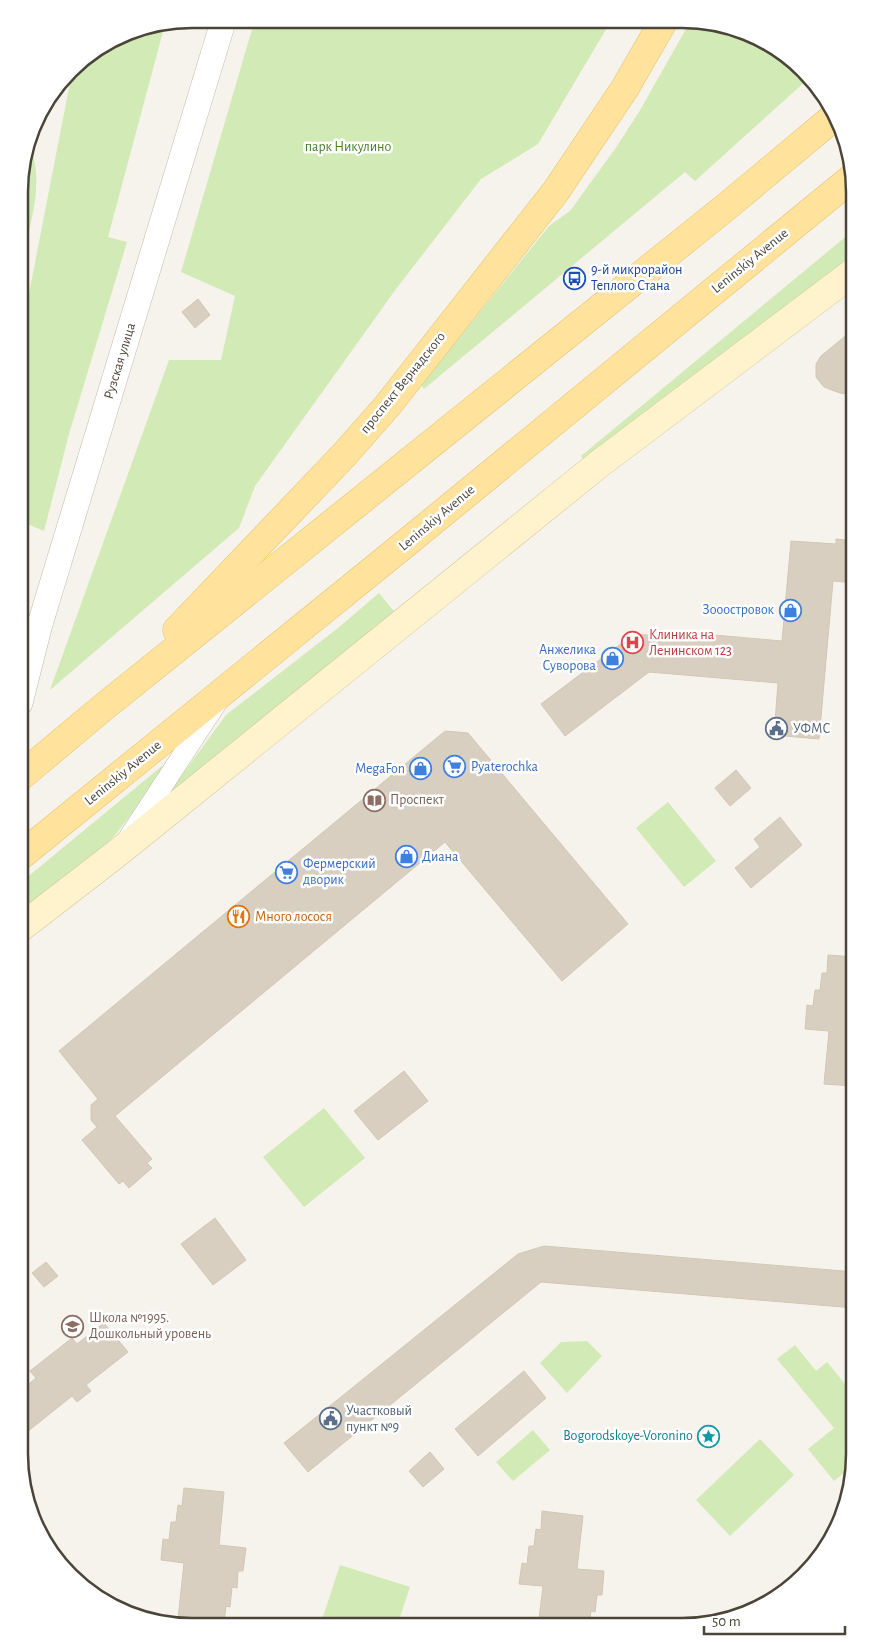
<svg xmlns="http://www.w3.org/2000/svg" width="874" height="1646" font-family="'Alegreya Sans',sans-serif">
	<rect width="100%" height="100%" fill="#f6f3ec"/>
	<g fill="#d2eab5">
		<polygon points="255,19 611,21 538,144 481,179 396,289 255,486 239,528 50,690 169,360 221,360 235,296 181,272"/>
		<polygon points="690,22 716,22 796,61 808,79 695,181 685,172 424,389 421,385 549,226 570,211 615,149 639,112"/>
		<polygon points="165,24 108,237 127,242 69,434 44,531 20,521 20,340 73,67 77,62 126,32"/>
		<path d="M27,146L31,148C43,183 32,217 24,252C22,262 22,273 20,283V169Z"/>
		<polygon points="855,229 855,254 585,463 581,456"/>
		<polygon points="379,593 398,616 154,813 226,715 338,628"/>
		<polygon points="162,766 165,766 166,769 116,834 89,861 19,918 19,884"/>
		<polygon points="668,802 716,861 684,887 636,828"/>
		<polygon points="324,1108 365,1158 304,1207 263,1157"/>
		<polygon points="587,1341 602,1356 567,1393 540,1363 561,1342"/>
		<polygon points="795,1345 816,1371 827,1362 855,1396 855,1464 834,1481 808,1449 834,1428 777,1359"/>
		<polygon points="533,1430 550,1450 513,1481 496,1462"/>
		<polygon points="760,1439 794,1475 730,1536 696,1500"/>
		<polygon points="340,1565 410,1587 397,1626 320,1626"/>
	</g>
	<g fill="#d8cfc1" stroke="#d3c7b4">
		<polygon points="198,299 210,315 195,328 182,312"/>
		<polygon points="855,328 855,395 840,393 824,387 816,377 816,364 821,356"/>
		<polygon points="836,539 855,541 855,583 833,581 819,739 774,735 778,683 649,672 565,736 541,704 634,634 658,636 659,630 782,641 791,541 836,544"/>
		<polygon points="445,731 468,733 628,924 562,981 445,842 115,1116 152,1159 147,1163 152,1168 129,1188 123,1181 119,1184 82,1140 97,1127 91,1120 91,1105 98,1099 59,1051"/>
		<polygon points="736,770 751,788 730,806 715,788"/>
		<polygon points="780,817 802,845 751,888 735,868 760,847 754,839"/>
		<polygon points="828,955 855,957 855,1086 824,1084 829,1031 805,1029 807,1005 813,1006 815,990 820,990 822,973 827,973"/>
		<polygon points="404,1071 428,1101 378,1140 354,1111"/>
		<polygon points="215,1218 246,1260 213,1285 181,1244"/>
		<polygon points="544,1246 855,1272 855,1308 541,1282 308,1472 284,1443 518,1254"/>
		<polygon points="46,1262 58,1276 44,1287 32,1273"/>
		<polygon points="104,1323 128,1352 86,1385 91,1391 77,1402 72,1396 27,1432 19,1422 19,1392 36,1378 30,1371 72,1338 77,1344"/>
		<polygon points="524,1371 546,1398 478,1456 455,1429"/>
		<polygon points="430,1452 444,1469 423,1487 409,1471"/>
		<polygon points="184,1488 224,1492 219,1545 246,1548 243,1571 238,1571 237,1588 232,1587 230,1607 226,1606 224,1623 178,1619 184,1563 161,1560 163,1539 169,1540 171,1522 176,1522 178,1505 182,1506"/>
		<polygon points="542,1511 583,1516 577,1569 604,1571 602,1595 597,1595 595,1612 591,1611 589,1627 538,1627 543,1586 519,1584 522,1563 527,1564 529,1546 534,1546 536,1529 541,1530"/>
	</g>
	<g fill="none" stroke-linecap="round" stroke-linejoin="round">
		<defs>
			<g id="minor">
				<polyline points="20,640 40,624"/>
				<polyline points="129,837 216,704"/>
			</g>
			<polyline id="tertiary" points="20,703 40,624 224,19"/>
			<polyline id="secondary" points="19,929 120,851 599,464 855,271"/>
			<g id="primary">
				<polyline points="177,630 344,455 388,405 556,191 625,88 663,22"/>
				<polyline points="20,777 100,710 726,207 834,117"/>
				<polyline points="19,857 405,544 853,177"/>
			</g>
		</defs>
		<use href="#minor" stroke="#c2bbae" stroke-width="21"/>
		<use href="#tertiary" stroke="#c2bbae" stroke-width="26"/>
		<use href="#secondary" stroke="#d6c79b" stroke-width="29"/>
		<use href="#primary" stroke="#e6c16a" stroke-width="29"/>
		<use href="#minor" stroke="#fff" stroke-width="20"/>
		<use href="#tertiary" stroke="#fff" stroke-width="25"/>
		<use href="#secondary" stroke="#fff3cd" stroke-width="28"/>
		<use href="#primary" stroke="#ffe39c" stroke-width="28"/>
	</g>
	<defs>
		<symbol id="bus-ring" viewBox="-11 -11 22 22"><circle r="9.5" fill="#fff" stroke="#1a4fb4" stroke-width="1.5"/><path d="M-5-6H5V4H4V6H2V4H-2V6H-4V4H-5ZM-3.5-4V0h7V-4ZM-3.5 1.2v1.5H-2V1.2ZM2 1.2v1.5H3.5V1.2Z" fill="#1a4fb4"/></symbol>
		<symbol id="shop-ring" viewBox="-11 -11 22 22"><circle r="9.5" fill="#fff" stroke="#3f7fe0" stroke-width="1.5"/><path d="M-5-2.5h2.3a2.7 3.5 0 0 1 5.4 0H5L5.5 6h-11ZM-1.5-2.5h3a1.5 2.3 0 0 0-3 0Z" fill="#3f7fe0"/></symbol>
		<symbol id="hospital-ring" viewBox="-11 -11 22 22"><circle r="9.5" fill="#fff" stroke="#e0444e" stroke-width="1.5"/><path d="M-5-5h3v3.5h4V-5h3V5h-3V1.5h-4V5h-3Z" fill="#e0444e"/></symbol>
		<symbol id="civic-ring" viewBox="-11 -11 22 22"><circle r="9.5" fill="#fff" stroke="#5c6f8a" stroke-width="1.5"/><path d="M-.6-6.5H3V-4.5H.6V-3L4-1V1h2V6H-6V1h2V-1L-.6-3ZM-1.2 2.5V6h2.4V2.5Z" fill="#5c6f8a"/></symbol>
		<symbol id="supermarket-ring" viewBox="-11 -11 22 22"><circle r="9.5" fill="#fff" stroke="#3f7fe0" stroke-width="1.5"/><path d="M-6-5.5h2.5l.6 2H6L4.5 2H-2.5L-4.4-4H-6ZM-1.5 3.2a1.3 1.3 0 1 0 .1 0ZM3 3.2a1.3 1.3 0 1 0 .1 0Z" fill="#3f7fe0"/></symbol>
		<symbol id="library-ring" viewBox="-11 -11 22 22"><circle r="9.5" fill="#fff" stroke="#8d6e63" stroke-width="1.5"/><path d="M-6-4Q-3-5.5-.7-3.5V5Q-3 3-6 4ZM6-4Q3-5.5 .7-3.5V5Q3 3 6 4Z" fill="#8d6e63"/></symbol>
		<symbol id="restaurant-ring" viewBox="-11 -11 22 22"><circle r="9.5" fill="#fff" stroke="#e8710a" stroke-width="1.5"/><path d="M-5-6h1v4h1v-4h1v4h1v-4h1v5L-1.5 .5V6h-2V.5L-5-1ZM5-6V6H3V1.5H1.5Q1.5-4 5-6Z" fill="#e8710a"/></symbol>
		<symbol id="school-ring" viewBox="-11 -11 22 22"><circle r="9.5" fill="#fff" stroke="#8d6e63" stroke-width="1.5"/><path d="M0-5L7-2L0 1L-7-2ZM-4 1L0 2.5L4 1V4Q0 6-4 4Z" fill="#8d6e63"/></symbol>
		<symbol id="sight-ring" viewBox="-11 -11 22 22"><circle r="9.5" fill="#fff" stroke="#0f9aa8" stroke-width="1.5"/><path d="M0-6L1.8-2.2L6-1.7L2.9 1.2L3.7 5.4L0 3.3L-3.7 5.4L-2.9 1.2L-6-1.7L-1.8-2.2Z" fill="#0f9aa8"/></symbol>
	</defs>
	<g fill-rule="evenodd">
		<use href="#bus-ring" x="562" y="266" width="25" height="25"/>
		<use href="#shop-ring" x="778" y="598" width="25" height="25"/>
		<use href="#hospital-ring" x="620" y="630" width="25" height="25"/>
		<use href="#shop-ring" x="600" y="646" width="25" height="25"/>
		<use href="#civic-ring" x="764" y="716" width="25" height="25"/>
		<use href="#supermarket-ring" x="442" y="754" width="25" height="25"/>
		<use href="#shop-ring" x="408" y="756" width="25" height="25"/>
		<use href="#library-ring" x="362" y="788" width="25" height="25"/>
		<use href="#shop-ring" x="394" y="844" width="25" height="25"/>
		<use href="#supermarket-ring" x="274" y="860" width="25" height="25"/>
		<use href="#restaurant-ring" x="226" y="904" width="25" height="25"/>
		<use href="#school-ring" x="60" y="1314" width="25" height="25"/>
		<use href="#civic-ring" x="318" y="1406" width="25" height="25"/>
		<use href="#sight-ring" x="696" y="1424" width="25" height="25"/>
	</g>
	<g text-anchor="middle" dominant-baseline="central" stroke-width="5" stroke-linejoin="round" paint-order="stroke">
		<g font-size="14" fill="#4a7f2a" stroke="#fff">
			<text x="348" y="147">парк Никулино</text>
		</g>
		<g font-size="14" fill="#4b4439" stroke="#fff">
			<text transform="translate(750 261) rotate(-39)">Leninskiy Avenue</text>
			<text transform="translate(120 361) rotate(-73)">Рузская улица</text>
			<text transform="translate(403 383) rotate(-51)">проспект Вернадского</text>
			<text transform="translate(437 518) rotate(-40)">Leninskiy Avenue</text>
			<text transform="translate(123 773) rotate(-39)">Leninskiy Avenue</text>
		</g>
		<g font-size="14" fill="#164399" stroke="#fff" text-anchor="start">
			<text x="591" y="270">9-й микрорайон<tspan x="591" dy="16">Теплого Стана</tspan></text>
		</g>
		<g font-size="14" fill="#366cbe" stroke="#fff" text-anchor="end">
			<text x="774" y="610">Зооостровок</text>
			<text x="596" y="650">Анжелика<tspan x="596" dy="16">Суворова</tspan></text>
			<text x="471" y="767" text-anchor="start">Pyaterochka</text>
			<text x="405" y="769">MegaFon</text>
			<text x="422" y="857" text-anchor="start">Диана</text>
			<text x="303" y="864" text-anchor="start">Фермерский<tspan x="303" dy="16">дворик</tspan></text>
		</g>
		<g font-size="14" fill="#be3a42" stroke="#fff" text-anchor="start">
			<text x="649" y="635">Клиника на<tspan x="649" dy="16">Ленинском 123</tspan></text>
		</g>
		<g font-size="14" fill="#4e5e75" stroke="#fff" text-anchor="start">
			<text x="793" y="729">УФМС</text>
			<text x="346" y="1411">Участковый<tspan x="346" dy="16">пункт №9</tspan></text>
		</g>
		<g font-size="14" fill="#785e54" stroke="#fff" text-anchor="start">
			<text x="390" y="800">Проспект</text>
			<text x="89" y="1318">Школа №1995.<tspan x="89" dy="16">Дошкольный уровень</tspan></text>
		</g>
		<g font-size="14" fill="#c56008" stroke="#fff" text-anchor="start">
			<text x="255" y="917">Много лосося</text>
		</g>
		<g font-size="14" fill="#0d838f" stroke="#fff" text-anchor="end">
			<text x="693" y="1436">Bogorodskoye-Voronino</text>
		</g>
	</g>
	<path d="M0 0H874V1646H0ZM192 28H682A164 164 0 0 1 846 192V1454A164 164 0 0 1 682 1618H192A164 164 0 0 1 28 1454V192A164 164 0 0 1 192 28Z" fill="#fff" fill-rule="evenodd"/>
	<path fill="none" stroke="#4b4439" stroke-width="2.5" d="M192 28H682A164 164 0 0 1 846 192V1454A164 164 0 0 1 682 1618H192A164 164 0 0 1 28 1454V192A164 164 0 0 1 192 28Z"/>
	<path d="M704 1626v8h141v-8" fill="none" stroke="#4b4439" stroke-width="2.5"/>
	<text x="712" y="1626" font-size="15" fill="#4b4439" stroke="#ffffff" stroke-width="4" paint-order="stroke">50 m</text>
</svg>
